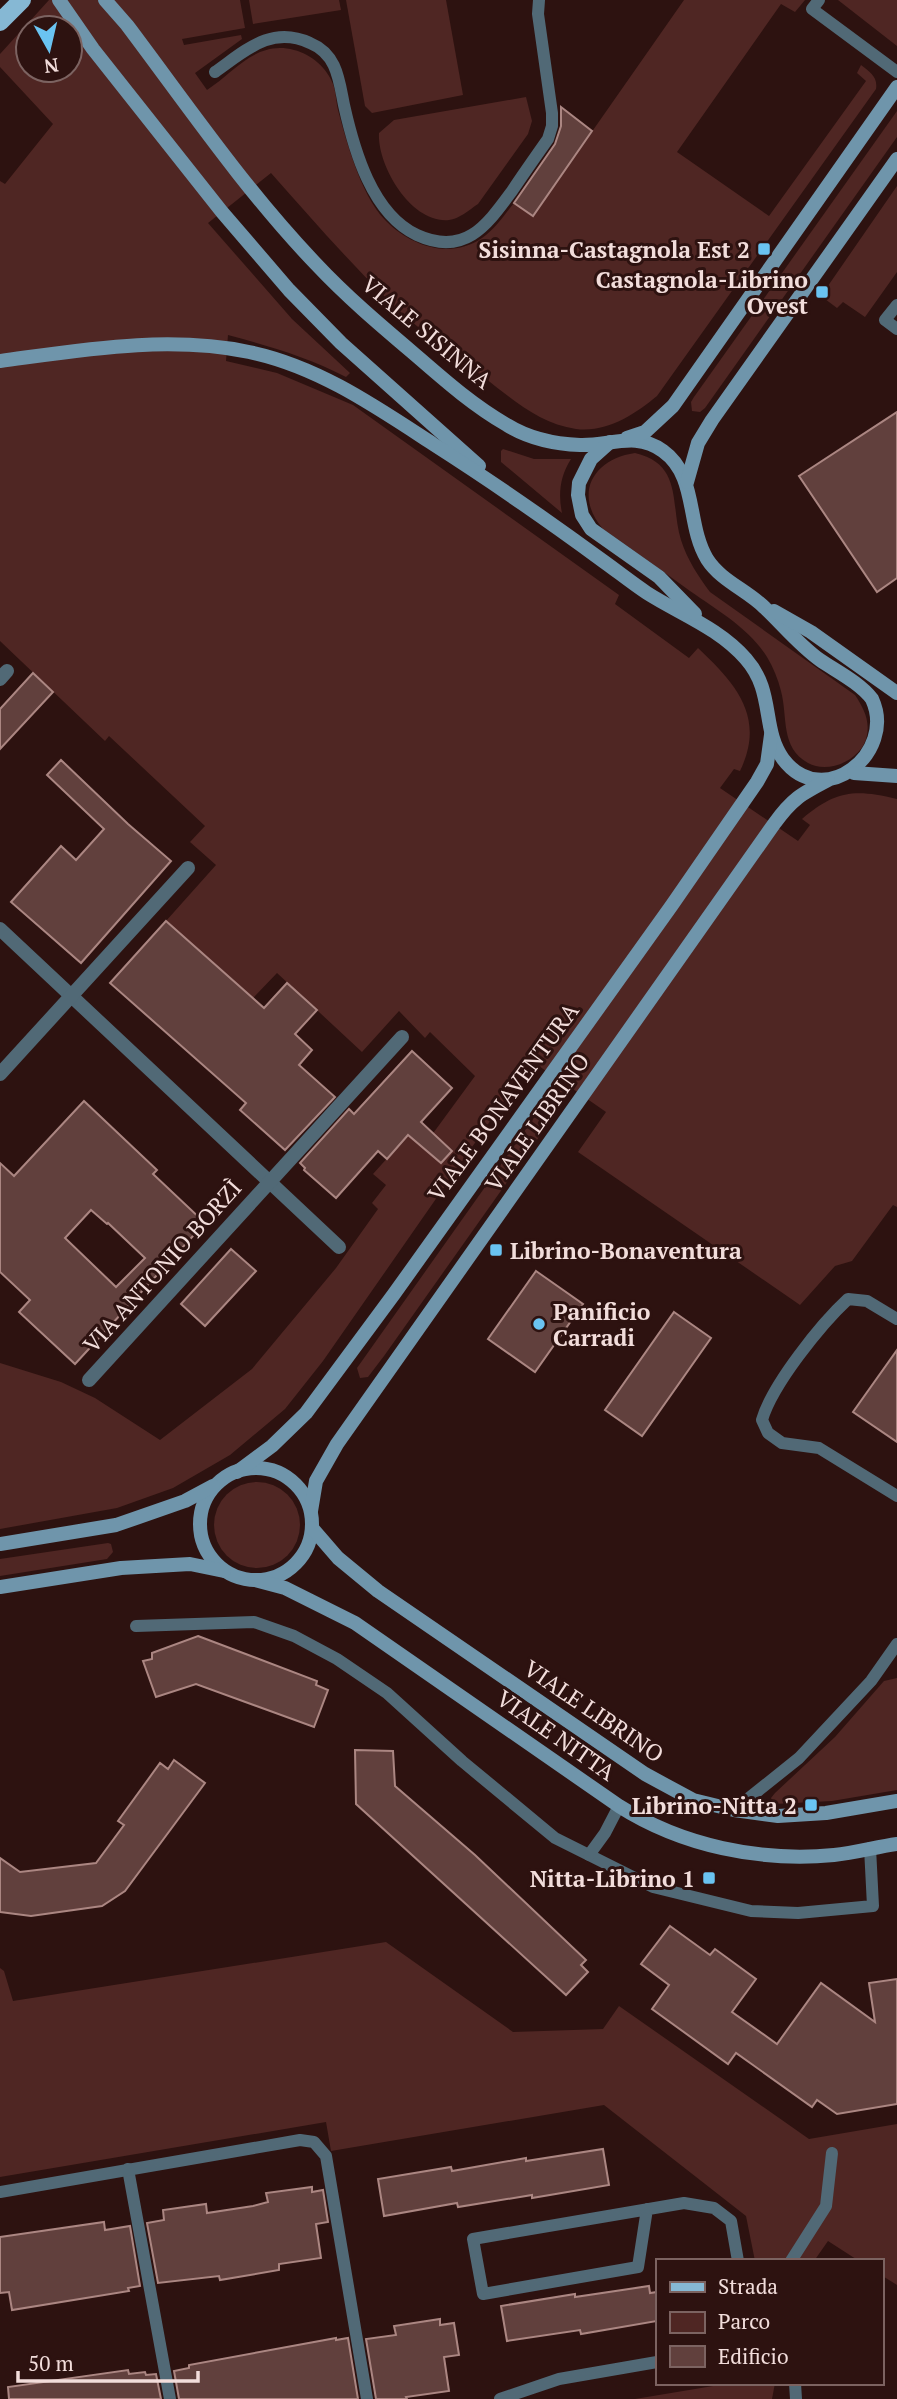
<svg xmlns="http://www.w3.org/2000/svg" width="897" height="2399" font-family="'PT Serif',serif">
	<rect width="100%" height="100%" fill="#2d1210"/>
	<g fill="#4f2623" fill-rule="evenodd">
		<path d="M49,0H240L245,28L182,39L184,45L241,35L242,39L195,73L207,90C235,72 256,40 294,50C311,54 327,68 333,84C336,92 336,101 338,110C343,129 348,147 355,166C362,185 372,207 386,221C411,246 450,260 482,238C495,229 504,215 514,203L533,216L684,0H805L795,12L781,4L677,152L769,216L866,81L857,73L861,65C870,72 878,77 876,89L657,396C635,414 607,433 576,429C540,424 513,400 485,378C451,353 415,327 386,298C346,258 308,215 271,173L208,223L292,319L350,373L346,377C308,357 269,346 228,335L226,361L277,373L353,405L619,595L615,604L689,658L698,648C736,684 766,717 740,771L734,769L720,788L798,841L810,825L802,819C836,790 855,789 897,799V1207L893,1205L852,1261L835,1266L800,1305L578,1152L606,1112L573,1089L384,1356L368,1377L360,1378L357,1368L560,1081L532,1061L323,1361L285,1409L230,1455L173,1488L117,1508L0,1529V1363L61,1382L95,1398L160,1440L252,1369L336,1268L378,1209L372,1203L386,1185L373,1174L408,1135L423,1147L475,1076L430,1032L425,1038L399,1011L362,1052L277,973L253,998L166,921L216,865L190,842L205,826L109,736L105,741L0,641V181L5,184L53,124L0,67V54ZM28,28H70V70H28Z"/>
		<polygon points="249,0 339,0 341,10 253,24"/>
		<polygon points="346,0 446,0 463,95 372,113 365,106"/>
		<polygon points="838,0 897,0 897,46"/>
		<path d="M526,97L532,121L528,134L478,204C469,210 459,219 449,220C411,224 377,165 379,133L394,120Z"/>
		<polygon points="897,111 897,137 705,408 700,412 692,411 691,402 694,397"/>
		<polygon points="897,186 897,272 865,317 843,302 837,308 821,296"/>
		<path d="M503,449L534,459H571C560,476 558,494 562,513L501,462V451Z"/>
		<path d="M635,453C683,464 670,504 681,540C687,559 698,576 710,592L855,695C863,707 870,720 867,735C863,759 829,775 808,763C780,747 788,717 781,691C778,679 773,667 767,657C749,628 717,610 690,591C661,570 632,549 603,529C573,494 593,459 635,453Z"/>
		<circle cx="257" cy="1525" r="43"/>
		<polygon points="108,1543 111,1544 113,1552 107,1559 0,1576 0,1559"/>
		<polygon points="897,1678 897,1790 832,1801 774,1804 771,1798 775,1793 835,1737 884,1681"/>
		<polygon points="386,1942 513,2032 603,2029 619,2006 809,2139 897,2124 897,2285 881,2275 881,2261 859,2261 828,2241 814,2261 755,2261 746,2216 604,2105 331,2151 326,2122 0,2177 0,1968 4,1971 13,2001"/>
		<polygon points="731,2383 775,2383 772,2399 635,2399"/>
	</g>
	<g fill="#61403d" stroke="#ab8682" stroke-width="2" fill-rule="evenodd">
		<polygon points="561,107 592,131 533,216 514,203 555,144 561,126"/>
		<polygon points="897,412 897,578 877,592 799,476"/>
		<polygon points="33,673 53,692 0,749 0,709"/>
		<polygon points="61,760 128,824 171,861 81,963 11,902 61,846 76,860 104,829 47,775"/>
		<polygon points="166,921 264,1008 287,983 317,1010 295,1034 312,1050 299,1065 335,1097 285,1150 240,1110 246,1103 110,983"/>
		<polygon points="412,1051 452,1088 421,1122 452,1151 441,1163 408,1135 387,1159 378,1151 336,1198 304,1170 305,1168 300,1163 349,1109 354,1114"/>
		<path d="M84,1101L157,1170L153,1174L205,1223L75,1364L19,1312L30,1300L0,1272V1163L14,1176ZM91,1210L107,1224L108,1223L145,1258L116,1287L65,1238Z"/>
		<polygon points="231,1249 256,1271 205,1326 181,1304"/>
		<polygon points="536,1271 583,1304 535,1372 488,1339"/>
		<polygon points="674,1312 711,1338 642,1436 605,1410"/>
		<polygon points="897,1350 897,1442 853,1412"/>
		<polygon points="198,1636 317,1681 316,1685 328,1690 314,1727 196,1684 156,1697 143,1661 152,1659 152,1653"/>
		<polygon points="355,1750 393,1751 395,1786 475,1855 586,1960 581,1965 588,1972 566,1995 356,1804"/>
		<polygon points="174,1760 205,1783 125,1891 102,1906 31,1916 0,1912 0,1858 20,1872 96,1863 124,1825 118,1821 160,1763 168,1769"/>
		<polygon points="670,1926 710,1955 715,1949 756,1979 732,2012 777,2044 821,1983 875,2022 869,1983 897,1979 897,2104 837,2114 817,2100 812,2107 736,2053 728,2064 652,2009 669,1985 641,1964"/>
		<polygon points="603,2149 609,2185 532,2198 532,2195 458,2207 457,2203 384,2216 378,2179 451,2167 452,2171 526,2158 526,2161"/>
		<polygon points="312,2187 312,2192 323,2190 328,2222 316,2224 321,2258 279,2264 279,2270 220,2280 219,2276 158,2283 147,2223 164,2220 163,2210 206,2204 207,2213 253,2206 268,2202 266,2193"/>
		<polygon points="104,2222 105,2230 130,2226 140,2286 128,2288 129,2291 12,2310 9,2292 0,2293 0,2237"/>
		<polygon points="649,2286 650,2293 657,2292 657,2321 581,2334 580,2330 507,2341 501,2306 575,2294 575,2297"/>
		<polygon points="440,2319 440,2325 454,2323 459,2355 444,2357 449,2391 406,2397 407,2399 376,2399 366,2339 396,2335 394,2326"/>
		<polygon points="336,2338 336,2340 348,2338 358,2399 179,2399 174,2371 189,2368 189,2365"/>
		<polygon points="128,2370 129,2374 145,2372 146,2375 156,2374 161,2399 9,2399 8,2387"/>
	</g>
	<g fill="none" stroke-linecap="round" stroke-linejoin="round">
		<g stroke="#516976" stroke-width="12">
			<polyline points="819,0 812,9 897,72"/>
			<path d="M215,72C245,51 271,25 310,43C337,54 339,80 344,105C354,150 372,214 417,235C465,257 487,225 512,191C524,173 536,156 548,139L552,126V113L538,14L539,0"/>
			<polyline points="897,305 885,320 897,329"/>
			<path d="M897,1319L867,1301L848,1299C821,1324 772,1385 762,1420L768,1433L782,1443L819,1448L897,1496"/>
			<polyline points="136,1626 254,1622 294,1636 337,1659 387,1693 462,1761 555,1838 653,1887 751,1911 798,1913 873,1906 870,1848"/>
			<polyline points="734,1810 799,1758 871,1681 897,1644"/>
			<polyline points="589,1855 605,1833 619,1806"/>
			<polyline points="128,2169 170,2399"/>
			<polyline points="0,2192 300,2140 314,2142 326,2156 367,2399"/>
			<polyline points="647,2209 638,2267 483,2294 473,2239 684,2203 714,2208 731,2221 738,2261"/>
			<polyline points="791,2261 826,2206 832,2153"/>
			<polyline points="795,2383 796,2399"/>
			<polyline points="500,2399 559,2379 657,2362"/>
		</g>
		<g stroke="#516976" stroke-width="14">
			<polyline points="0,679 7,671"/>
			<polyline points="0,929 339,1247"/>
			<polyline points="0,1074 188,868"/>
			<polyline points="89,1380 402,1037"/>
		</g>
		<g stroke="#6f95ab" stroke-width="14">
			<polyline points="59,0 93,49 222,212 289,290 341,343 479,466"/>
			<path d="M0,361C82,350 167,335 249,352C317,366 375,406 433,444C491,481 547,520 603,561C617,571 632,583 647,593C680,614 719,628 746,659C775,692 761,728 783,759C823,812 897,753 872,699C860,683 836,671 820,660C799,645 784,626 765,608C747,590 721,581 707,559C686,524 698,476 663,451C636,431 610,446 580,445C555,444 528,438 507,425C472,405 442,378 412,352C379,324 346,296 316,264C246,191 188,106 127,25L105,0"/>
			<polyline points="627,438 645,432 673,406 897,87"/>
			<polyline points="610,442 591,459 579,483 578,495 582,515 591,529 659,577 695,614"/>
			<polyline points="687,482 698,443 712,420 897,159"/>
			<polyline points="774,611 811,632 897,693"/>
			<polyline points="854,773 897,776"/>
			<circle cx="256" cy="1524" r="56"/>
			<polyline points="237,1472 272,1446 306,1413 394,1294 672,905 757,782 767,764 771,735"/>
			<path d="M311,1511L316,1481L337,1444L774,824C792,799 801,794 828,780"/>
			<polyline points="312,1528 338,1558 378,1591 645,1774 693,1800 734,1810 778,1816 826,1813 897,1801"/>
			<polyline points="0,1544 116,1525 185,1501 213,1486"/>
			<path d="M255,1580L285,1588L355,1623L619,1806C682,1846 760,1862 834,1855C855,1853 876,1847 897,1844"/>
			<polyline points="0,1587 121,1568 190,1564 224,1571"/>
		</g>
		<polyline stroke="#86b8d4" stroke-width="18" points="0,22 22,0"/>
	</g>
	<g fill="#6ac3f1" stroke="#2d1210" stroke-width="2.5">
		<rect x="757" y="242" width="14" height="14" rx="3.5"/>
		<rect x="815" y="285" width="14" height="14" rx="3.5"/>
		<rect x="489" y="1243" width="14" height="14" rx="3.5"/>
		<circle cx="539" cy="1324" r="7"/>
		<rect x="804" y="1798" width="14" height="14" rx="3.5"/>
		<rect x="702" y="1871" width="14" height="14" rx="3.5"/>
	</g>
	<g text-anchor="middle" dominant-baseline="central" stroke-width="6" stroke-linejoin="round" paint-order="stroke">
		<g font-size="23" font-weight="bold" fill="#f2dddb" stroke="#2d1210" text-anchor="end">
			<text x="750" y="249">Sisinna-Castagnola Est 2</text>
			<text x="808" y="279">Castagnola-Librino<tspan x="808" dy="26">Ovest</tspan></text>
			<text x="510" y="1250" text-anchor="start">Librino-Bonaventura</text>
			<text x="553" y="1311" text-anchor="start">Panificio<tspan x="553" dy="26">Carradi</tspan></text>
			<text x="797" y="1805">Librino-Nitta 2</text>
			<text x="695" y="1878">Nitta-Librino 1</text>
		</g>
		<g font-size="23" fill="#f2dddb" stroke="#2d1210">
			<text transform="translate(427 332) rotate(40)">VIALE SISINNA</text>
			<text transform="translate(503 1102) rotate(-54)">VIALE BONAVENTURA</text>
			<text transform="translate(537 1122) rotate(-55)">VIALE LIBRINO</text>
			<text transform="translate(162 1266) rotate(-48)">VIA ANTONIO BORZÌ</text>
			<text transform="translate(594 1711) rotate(34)">VIALE LIBRINO</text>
			<text transform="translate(556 1735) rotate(35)">VIALE NITTA</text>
		</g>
	</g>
	<rect x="656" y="2259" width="228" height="126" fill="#2d1210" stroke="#7c6361" stroke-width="2"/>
	<rect x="670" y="2282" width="35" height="10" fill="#86b8d4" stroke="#7c6361" stroke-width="2"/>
	<text x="718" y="2294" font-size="21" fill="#f2dddb">Strada</text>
	<rect x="670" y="2312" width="35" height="21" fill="#4f2623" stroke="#7c6361" stroke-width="2"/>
	<text x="718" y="2329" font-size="21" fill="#f2dddb">Parco</text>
	<rect x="670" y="2346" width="35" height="21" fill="#61403d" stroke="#7c6361" stroke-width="2"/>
	<text x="718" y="2364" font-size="21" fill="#f2dddb">Edificio</text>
	<g transform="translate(49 49) rotate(172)"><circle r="33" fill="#2d1210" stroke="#7c6361" stroke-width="2"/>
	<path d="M0-5L12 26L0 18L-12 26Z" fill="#6ac3f1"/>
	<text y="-10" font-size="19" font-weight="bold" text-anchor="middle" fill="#f2dddb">N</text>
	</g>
	<path d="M18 2371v10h180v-10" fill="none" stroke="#f2dddb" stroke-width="3.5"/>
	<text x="28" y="2371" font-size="21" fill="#f2dddb" stroke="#2d1210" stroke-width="5" paint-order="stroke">50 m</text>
</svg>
